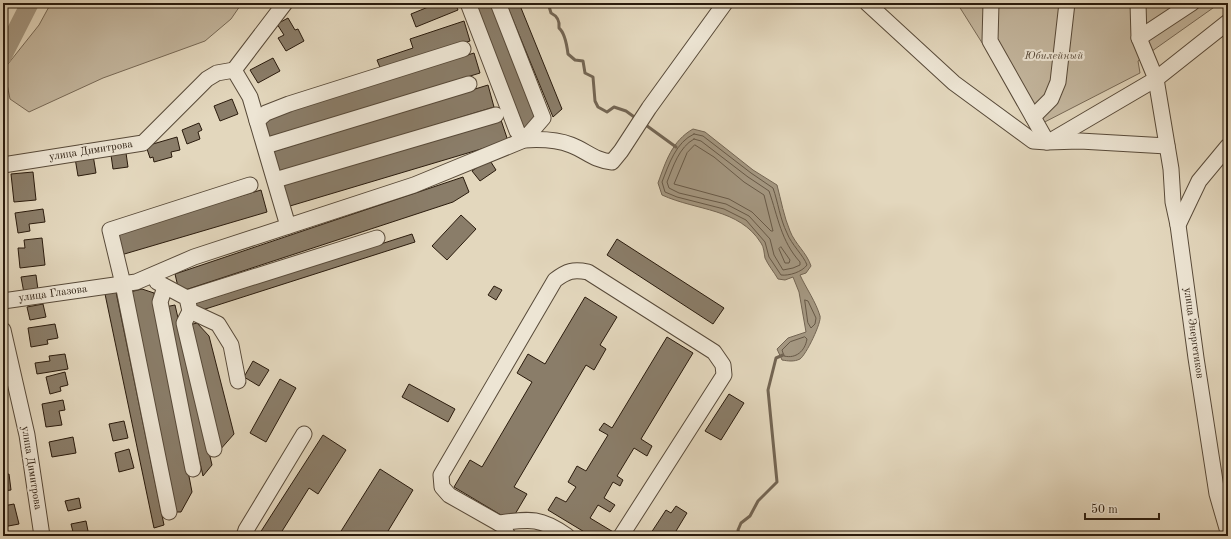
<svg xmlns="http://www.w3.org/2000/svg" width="1231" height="539" font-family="'Old Standard TT',serif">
	<rect width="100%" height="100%" fill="#e3d7bd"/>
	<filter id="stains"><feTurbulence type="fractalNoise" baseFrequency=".005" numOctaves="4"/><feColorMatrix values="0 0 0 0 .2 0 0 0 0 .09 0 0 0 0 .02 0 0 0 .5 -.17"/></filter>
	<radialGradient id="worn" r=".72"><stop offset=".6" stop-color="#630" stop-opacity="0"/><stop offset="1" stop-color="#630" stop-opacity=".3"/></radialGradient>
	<g fill="#c4b79f" stroke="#776956">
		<polygon points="51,3 242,3 231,19 205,41 103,78 29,112 10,99 4,69 39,25"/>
		<polygon points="957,3 1220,3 1138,61 1140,73 1035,127"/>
	</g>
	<path fill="#a49781" stroke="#736553" d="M693,129L705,132L753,170L777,185C781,200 784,217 790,231C795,244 807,253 811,266L806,273L800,275C806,288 816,302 820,316C822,322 806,355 800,359C794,362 788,361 782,360L777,349L788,338L806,332L799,292L793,277L785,280L778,279C774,272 768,265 765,258C764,253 764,247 761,243C739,208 697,211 662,195L658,183C666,161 672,141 693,129Z"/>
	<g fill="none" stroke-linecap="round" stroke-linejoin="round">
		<g stroke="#675947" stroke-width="1">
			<path d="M694,134L703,136L751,173L773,188C778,202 780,219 787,233C791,244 804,256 807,265C802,272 789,276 781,275L769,257L765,242L746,220L724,209L677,197L665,192L662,182C669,164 676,142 694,134Z"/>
			<path d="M694,139L701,141L748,177L769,191C778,217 781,241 800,262V265L793,268L783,270L774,255L770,239L749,216L726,204L679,193L669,188L667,182C673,167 679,147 694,139Z"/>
			<polygon points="695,145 714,157 744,182 764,195 773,231 771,231 752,212 729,199 674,184 687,153"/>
			<polygon points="781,247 790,260 789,263 785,263 779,249"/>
			<polygon points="805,300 808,301 816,318 815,324 811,328 808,323"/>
			<path d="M805,337L807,339C805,351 796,359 784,356L782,350L790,342Z"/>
		</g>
		<g stroke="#736553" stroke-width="3">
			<path d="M548,3L551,13C557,16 560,21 559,28C565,33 567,46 568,54L575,60L583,61L585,73L593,77L595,101L598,107L607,112L614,107L626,111L637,119"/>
			<polyline points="643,123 676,147"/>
			<polyline points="739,536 738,530 741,523 750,516 758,501 777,482 768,390 776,358 783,355"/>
		</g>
		<polyline stroke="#a49781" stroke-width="18" points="3,56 30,3"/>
	</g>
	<g fill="#8a7d69" stroke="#2a1b0d">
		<polygon points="407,3 420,3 408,7"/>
		<polygon points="438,3 455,3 458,10 416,27 411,14"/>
		<polygon points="471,3 491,3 536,118 530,121 532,126 522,130"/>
		<polygon points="506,3 519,3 562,109 553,117"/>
		<polygon points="288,18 295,30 298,29 304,41 286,51 278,38 284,35 277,24"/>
		<polygon points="464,21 470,41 381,70 377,60 413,48 410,39"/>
		<polygon points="474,53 480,73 269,138 263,118"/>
		<polygon points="273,58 280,71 258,83 250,70"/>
		<polygon points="488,85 494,107 279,173 272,152"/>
		<polygon points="232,99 238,114 220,121 214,106"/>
		<polygon points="501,120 508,141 290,206 283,185"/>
		<polygon points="199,123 202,130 198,132 200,139 187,144 182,130"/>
		<polygon points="177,137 180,150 171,152 172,157 154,162 153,157 150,158 146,146"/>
		<polygon points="126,153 128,167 113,169 111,155"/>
		<polygon points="93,155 96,173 78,176 75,158"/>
		<polygon points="489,159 496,170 480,181 472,171"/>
		<polygon points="33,172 36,200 14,202 11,174"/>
		<polygon points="463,177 469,192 453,202 185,290 178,287 175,274"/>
		<polygon points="261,190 267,212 121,255 115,233"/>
		<polygon points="43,209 45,222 29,224 30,231 18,233 15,213"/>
		<polygon points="461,215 476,229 447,260 432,246"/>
		<polygon points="412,234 415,242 196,312 193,304"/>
		<polygon points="42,238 45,265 20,268 18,248 25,248 24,240"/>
		<polygon points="617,239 724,308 713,324 607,255"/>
		<polygon points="36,275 38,290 24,293 21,277"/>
		<polygon points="494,286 502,290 496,300 488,295"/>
		<polygon points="142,289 154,293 192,492 181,512 175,512 130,292"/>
		<polygon points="116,292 164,525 154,528 105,294"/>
		<polygon points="585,297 617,317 600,345 606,349 594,370 586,365 514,487 527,494 511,521 454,487 470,460 482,467 532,382 517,373 528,354 545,364"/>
		<polygon points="43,304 46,317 30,320 27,307"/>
		<polygon points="175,305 212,465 203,476 165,307"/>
		<polygon points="197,323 209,336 234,434 219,451 189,325"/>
		<polygon points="55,324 58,338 47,340 48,344 31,347 28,328"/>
		<polygon points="667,337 693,353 641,439 652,446 647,456 634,448 617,476 623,480 620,486 613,482 604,498 615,505 610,512 598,505 590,518 620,536 591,536 548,510 556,497 566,502 576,487 568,482 577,466 586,471 608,435 599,430 604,423 612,428"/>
		<polygon points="65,354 68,369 37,374 35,363 50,361 49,356"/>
		<polygon points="253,361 269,370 259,386 244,377"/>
		<polygon points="65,372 68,385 60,387 61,391 50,394 46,377"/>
		<polygon points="280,379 296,388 266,442 250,433"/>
		<polygon points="409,384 455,409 448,422 402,397"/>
		<polygon points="729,394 744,403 721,440 705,431"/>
		<polygon points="63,400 65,410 59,411 62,425 46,427 42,404"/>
		<polygon points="124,421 128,438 113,441 109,424"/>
		<polygon points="323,435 346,450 318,494 309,488 279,536 258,536"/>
		<polygon points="73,437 76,453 52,457 49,442"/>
		<polygon points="3,444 7,466 3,467"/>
		<polygon points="129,449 134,468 119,472 115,453"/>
		<polygon points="380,469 413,490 385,536 338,536"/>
		<polygon points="9,474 11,490 3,491 3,475"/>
		<polygon points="79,498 81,508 68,511 65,501"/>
		<polygon points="14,504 19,524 3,527 3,506"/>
		<polygon points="676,506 687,513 673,536 649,536 666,510 671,513"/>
		<polygon points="86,521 89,536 74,536 71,524"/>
		<polygon points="448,532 454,536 445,536"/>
	</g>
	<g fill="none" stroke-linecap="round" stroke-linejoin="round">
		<defs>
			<g id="minor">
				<polyline points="468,3 517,131 524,140 543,118 498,3"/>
				<polyline points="867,3 954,83 1033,141 1047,142 1080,141 1167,146"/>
				<polyline points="991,3 990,41 1047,142"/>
				<polyline points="1138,3 1139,38 1156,79 1171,169 1173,202 1178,225"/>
				<polyline points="1139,38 1192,3"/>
				<polyline points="234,70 250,97 288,226"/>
				<polyline points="1033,117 1051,99 1058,82 1067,3"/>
				<polyline points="257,121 266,113 289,104 463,49"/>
				<polyline points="1052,140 1156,79 1228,22"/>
				<polyline points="265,146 469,84"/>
				<polyline points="1228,146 1199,181 1178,225 1196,358 1217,494 1228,532"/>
				<polyline points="3,165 143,143 207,79 217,73 234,70 285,3"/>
				<polyline points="275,180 496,115"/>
				<polyline points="157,282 187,298 190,311 218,324 231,345 238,381"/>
				<polyline points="165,287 160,302 193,469"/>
				<polyline points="187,298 377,238"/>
				<path d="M3,301L136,282L194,257L414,185L524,140C540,139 556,139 571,145C587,151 593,160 612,162L621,151L649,108L725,3"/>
				<polyline points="190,311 184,323 214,449"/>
				<polyline points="3,330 27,435 42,536"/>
				<polyline points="169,512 123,284 110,230 250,185"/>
				<path d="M499,523C530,519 540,517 567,536"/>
				<polyline points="244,536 246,530 304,434"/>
				<path d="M508,536L502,525L449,495L442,487L441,475L555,280C567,271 573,269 588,272L714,352L723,365L724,375L621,536"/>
			</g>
		</defs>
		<use href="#minor" stroke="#584a39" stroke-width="17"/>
		<use href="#minor" stroke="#ede5d4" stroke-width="15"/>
	</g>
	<g text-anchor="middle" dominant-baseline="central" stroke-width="4" stroke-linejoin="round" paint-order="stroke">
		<g font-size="11" font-style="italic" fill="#584a39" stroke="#ede5d4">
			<text x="1054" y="56">Юбилейный</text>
		</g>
		<g font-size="11" fill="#2a1b0d" stroke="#ede5d4">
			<text transform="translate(91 151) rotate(-9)">улица Димитрова</text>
			<text transform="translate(53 294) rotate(-8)">улица Глазова</text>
			<text transform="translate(1193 333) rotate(82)">улица Энергетиков</text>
			<text transform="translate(31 468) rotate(81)">улица Димитрова</text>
		</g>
	</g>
	<rect width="1231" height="539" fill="none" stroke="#e3d7bd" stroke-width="16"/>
	<rect x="4" y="4" width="1223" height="531" fill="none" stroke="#2a1b0d" stroke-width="2"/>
	<rect x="8" y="8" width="1215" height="523" fill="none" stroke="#2a1b0d"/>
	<path d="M1085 513v6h74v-6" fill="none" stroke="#2a1b0d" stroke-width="2"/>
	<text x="1091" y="513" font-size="12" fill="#2a1b0d" stroke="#ede5d4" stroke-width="3" paint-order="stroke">50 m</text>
	<rect width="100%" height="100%" filter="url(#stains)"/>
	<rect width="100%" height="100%" fill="url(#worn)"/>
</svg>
